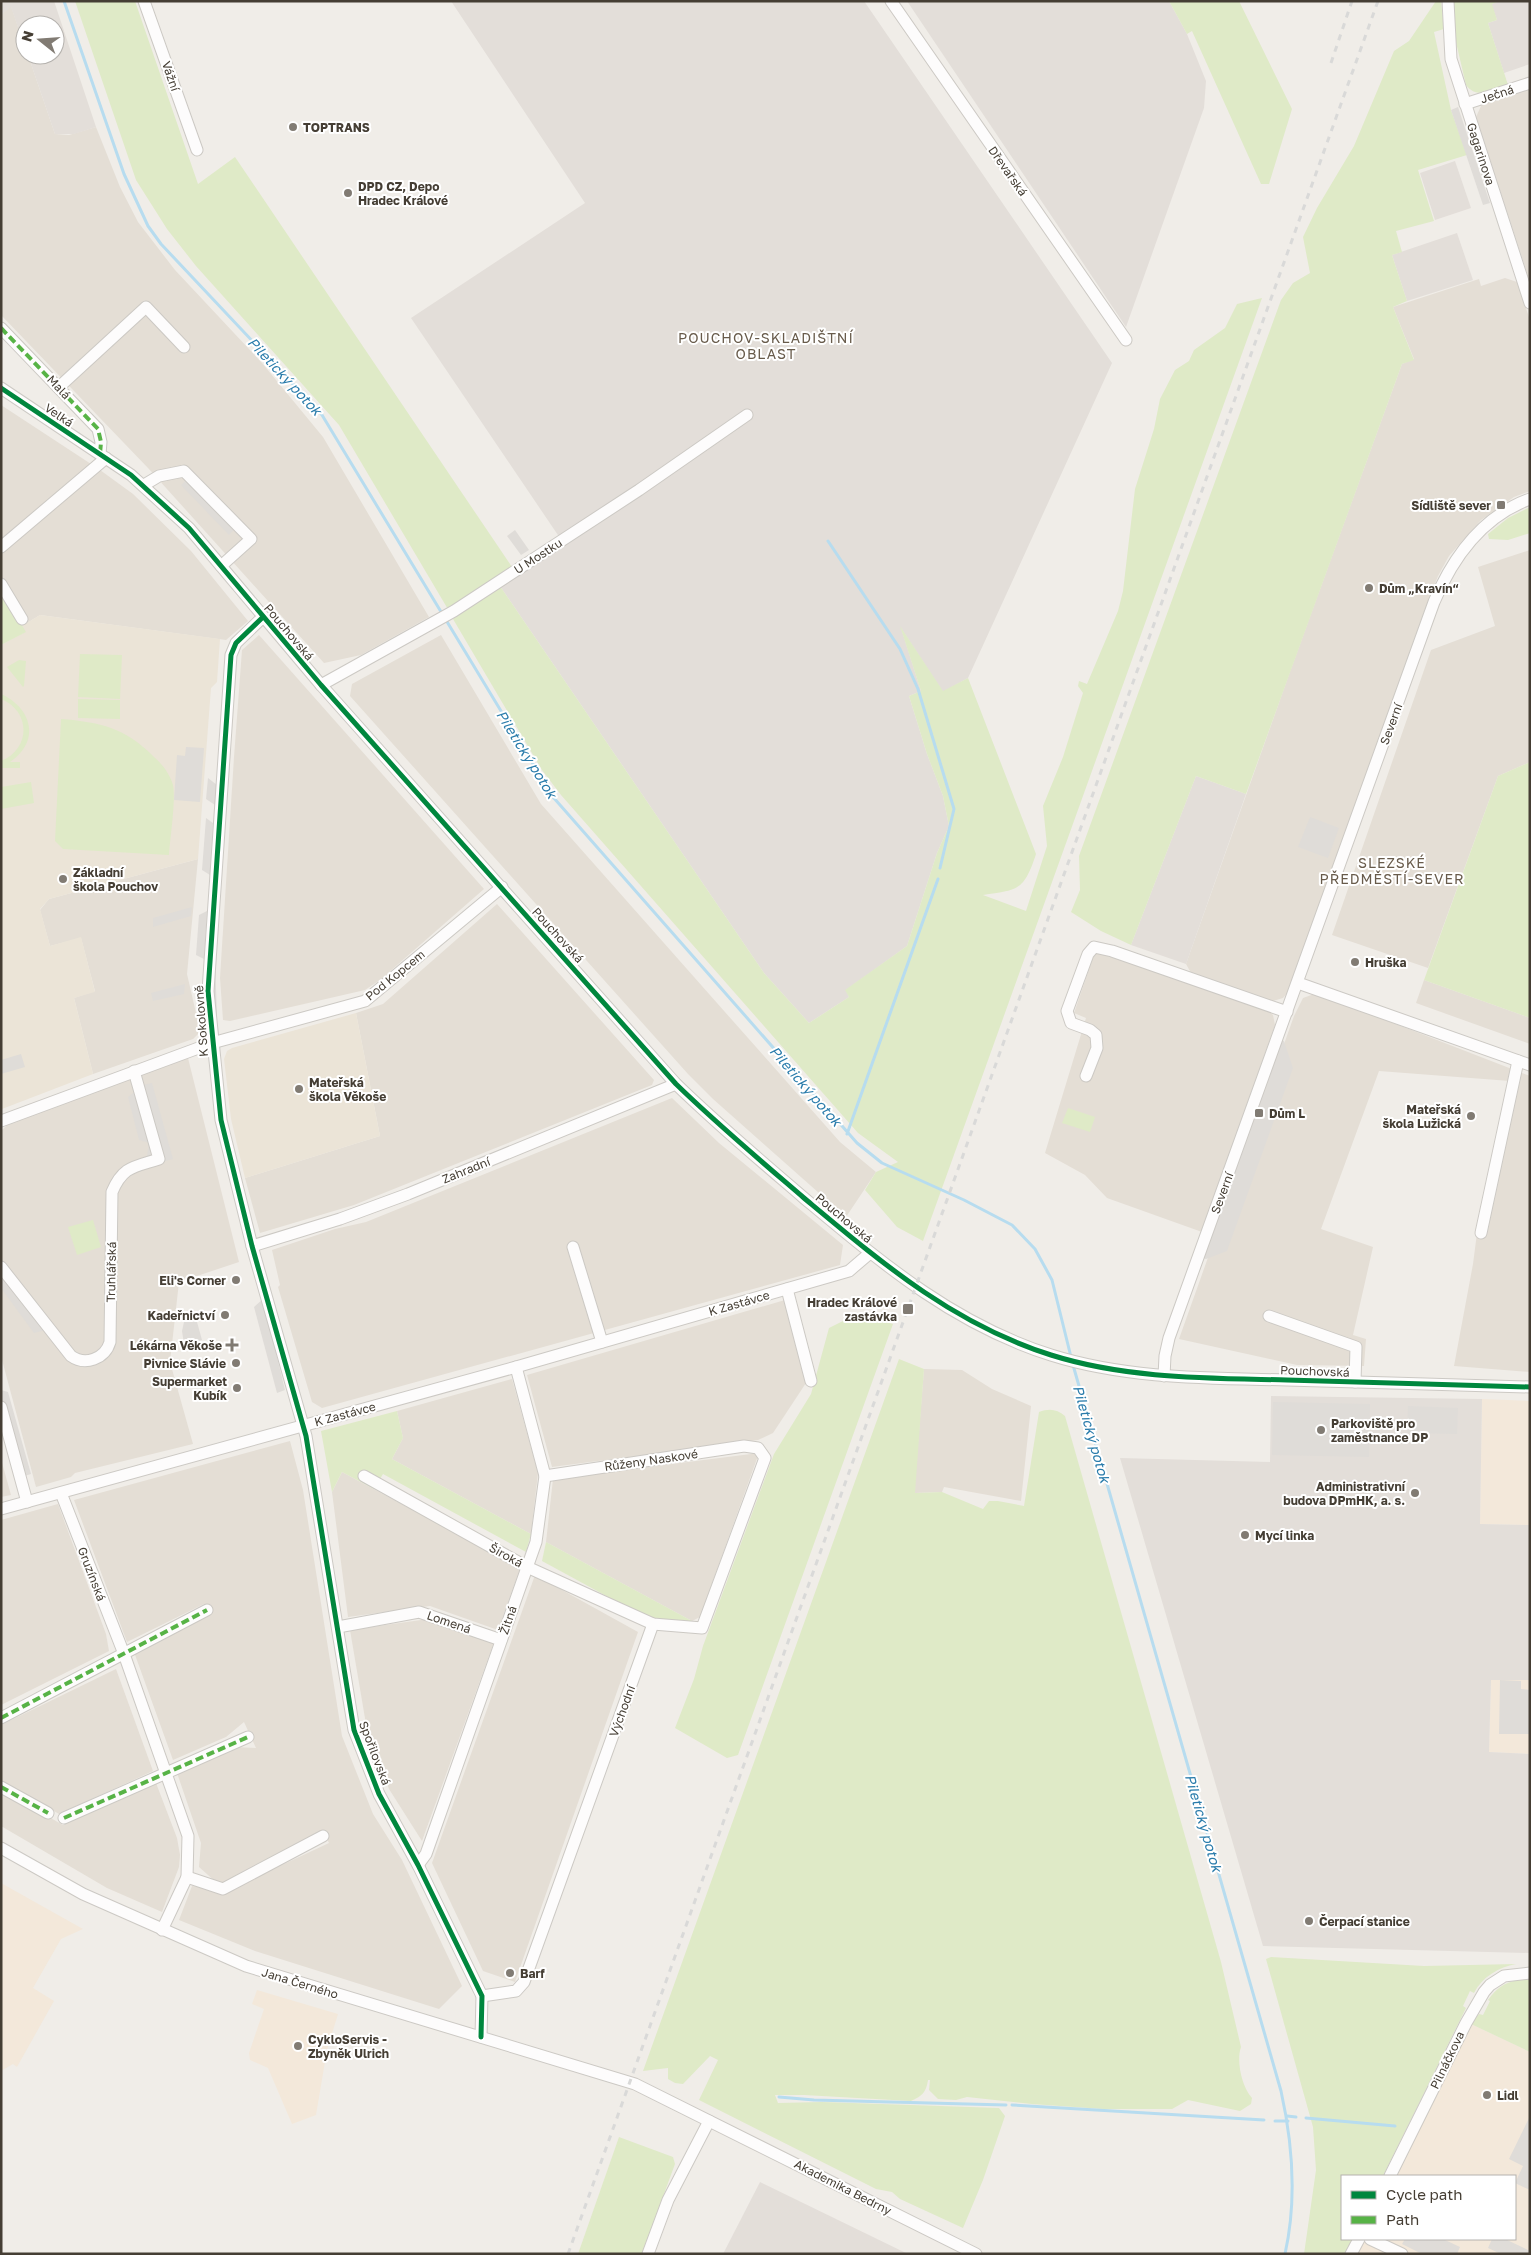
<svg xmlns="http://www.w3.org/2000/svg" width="1531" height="2255" font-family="'Golos Text',sans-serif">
	<rect width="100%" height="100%" fill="#f0ede8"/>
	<g fill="#e4ded5">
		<polygon points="11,6 25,48 25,55 28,55 55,134 69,135 96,127 120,187 138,222 175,270 262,363 323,437 429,617 361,655 324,663 148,468 1,315 1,15"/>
		<polygon points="1530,88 1530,282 1476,117 1481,106 1486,102"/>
		<polygon points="1505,278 1517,282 1530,320 1530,491 1514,497 1481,520 1449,556 1438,576 1425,609 1288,992 1283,998 1273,1001 1191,973 1186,964 1291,669 1402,364 1414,359 1393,307 1479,279 1481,286"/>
		<polygon points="1,405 91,464 1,540"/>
		<polygon points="100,470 133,494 191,551 248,621 226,640 40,615 22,626 1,590 1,554"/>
		<polygon points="1530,550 1530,762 1498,776 1428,968 1332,935 1431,650 1495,626 1478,567"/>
		<polygon points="259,635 484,889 380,980 365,990 230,1021 223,1020 220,978 234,757 242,650"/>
		<polygon points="441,635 541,804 840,1142 876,1172 846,1217 713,1099 688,1074 350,696 352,684"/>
		<polygon points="198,859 187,974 199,1026 198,1034 193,1039 93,1074 74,998 95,991 81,938 50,946 40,910 49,899"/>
		<polygon points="497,904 654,1080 652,1085 354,1205 260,1233 245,1178 380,1136 356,1013 383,1004"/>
		<polygon points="1095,952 1266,1008 1273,1015 1275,1025 1202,1232 1107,1198 1085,1175 1045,1153 1086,1018 1074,1013"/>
		<polygon points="1424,980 1530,1018 1530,1044 1416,1003"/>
		<polygon points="1314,994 1321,995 1530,1076 1530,1372 1454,1366 1473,1264 1477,1233 1510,1081 1379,1071 1321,1229 1373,1247 1353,1335 1366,1339 1364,1366 1297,1365 1179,1339 1294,1016 1303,998"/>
		<polygon points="188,1058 239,1262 179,1282 170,1362 193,1444 75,1473 71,1477 36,1487 1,1356 1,1131 8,1124"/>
		<polygon points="672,1098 719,1143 843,1245 840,1265 322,1408 312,1402 278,1287 280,1285 272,1250 335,1229 366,1222"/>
		<polygon points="785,1300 806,1383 773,1433 758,1440 552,1467 527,1375"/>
		<polygon points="924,1369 962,1370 992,1389 1031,1406 1021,1501 944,1487 942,1492 914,1493"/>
		<polygon points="512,1379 538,1473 531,1534 392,1459 403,1438 397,1411"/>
		<polygon points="290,1441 303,1490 342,1736 373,1814 402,1860 462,1986 439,2009 255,1951 179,1920 192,1886 228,1890 329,1843 323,1831 307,1838 306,1845 225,1883 217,1883 199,1867 201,1843 177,1773 234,1747 256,1748 244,1722 226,1737 173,1760 134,1652 210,1613 204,1604 127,1642 74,1500"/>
		<polygon points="759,1453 700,1617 692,1621 546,1542 553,1479"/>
		<polygon points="1,1459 11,1495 1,1497"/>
		<polygon points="342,1472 520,1568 498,1630 430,1606 348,1617 332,1492"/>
		<polygon points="58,1504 106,1634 109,1651 1,1705 1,1520"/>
		<polygon points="535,1575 638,1632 515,1982 483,1971 432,1863"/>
		<polygon points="428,1619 494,1642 422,1841 389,1789 367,1730 350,1630"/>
		<polygon points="116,1669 153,1771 59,1814 1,1780 1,1725"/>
		<polygon points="156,1783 177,1838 180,1855 179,1867 162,1912 107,1888 1,1826 1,1790 63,1825"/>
	</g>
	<g fill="#f3e8da">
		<polygon points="1482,1399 1530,1401 1530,1525 1480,1524"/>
		<polygon points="1491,1680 1530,1680 1530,1754 1489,1752"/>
		<polygon points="1,1883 83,1929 61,1939 33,1988 54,2001 17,2067 13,2064 1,2071"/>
		<polygon points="257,1990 338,2014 327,2050 316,2115 292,2124 268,2068 250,2060 249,2053 264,2009 252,2004"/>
		<polygon points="1471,2024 1530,2052 1530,2254 1358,2254 1365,2239 1515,2239 1515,2176 1396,2176"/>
	</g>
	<g fill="#e3ded9">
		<polygon points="1,1 54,1 96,127 74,134 55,134 28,55 55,55 55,25 25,25 25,48 11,7 1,15"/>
		<polygon points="451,1 864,1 1112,363 968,678 943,692 901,628 921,691 909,696 927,754 943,796 949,826 937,853 907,946 846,990 849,997 809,1023 764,973 500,586 564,544 411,318 585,203"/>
		<polygon points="907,1 1169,1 1187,34 1206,81 1204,108 1126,327"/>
		<polygon points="1500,1 1530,1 1530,64 1504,73 1488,23 1497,20 1491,4"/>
		<polygon points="1455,161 1471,208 1435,220 1420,173"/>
		<polygon points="1457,233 1473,280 1407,301 1392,255"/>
		<polygon points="1196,776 1246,794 1186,964 1131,945"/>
		<polygon points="1271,1396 1482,1399 1480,1524 1530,1525 1530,1680 1491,1680 1489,1752 1530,1754 1530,1953 1263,1946 1120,1458 1270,1462"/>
		<polygon points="760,2182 908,2254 723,2254"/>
	</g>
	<g fill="#ebe4d7">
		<polygon points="40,615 220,639 217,682 211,688 198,859 49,899 40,909 50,946 81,937 95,992 74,998 93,1074 2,1109 1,645 25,632 22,626"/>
		<polygon points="356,1013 380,1136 245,1178 231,1119 224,1059 227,1051 232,1048"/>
	</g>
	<g fill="#dfeac7">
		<polygon points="75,1 135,1 198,184 235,157 512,567 449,611 339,425 196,266 167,229 136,180"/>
		<polygon points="1169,1 1239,1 1292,109 1269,184 1261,184 1192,31 1187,34"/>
		<polygon points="1436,1 1441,1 1444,29 1434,32 1451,110 1467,155 1418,170 1434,221 1396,231 1402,252 1392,255 1407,301 1393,307 1414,360 1402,364 1246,794 1196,776 1131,945 1101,931 1071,912 1080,890 1079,856 1281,300 1293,283 1310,273 1303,237 1317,208 1354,146 1394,51 1409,41"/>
		<path d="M1453,1H1500L1492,4L1497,20L1488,23L1508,85C1494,90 1477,100 1466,85L1455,38Z"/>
		<path d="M1262,298L923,1241L897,1227L865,1190L876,1172L898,1162L858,1133L561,795L542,770L453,619L500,586L764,973L809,1023L849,997L845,990L907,946L937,853L949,826L943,796L927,754L909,696L921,691L900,626L943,691L968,678L1036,854C1024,891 1018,890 983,895L1026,911L1047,846L1043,806L1063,757L1083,693L1078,686L1079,681L1087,684L1118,611L1123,591L1135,489L1154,429L1160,399L1175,370L1189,361L1194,350L1225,328L1237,304Z"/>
		<polygon points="1530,507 1530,533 1508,540 1489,539 1488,534 1508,518"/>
		<polygon points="1,590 26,632 1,645"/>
		<polygon points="80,654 122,655 120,699 78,697"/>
		<polygon points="19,660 26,661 24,686 23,687 7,667"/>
		<path d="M1,694C32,708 41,741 10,762H20V768H1V761C31,749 31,711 1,699Z"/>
		<polygon points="78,699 120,700 120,719 78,718"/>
		<path d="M61,719C100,722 126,728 154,757C162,764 170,774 173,785C176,800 170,838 169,855L63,849L55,841Z"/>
		<polygon points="1530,762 1530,1018 1424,980 1498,776"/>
		<polygon points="31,782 34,803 1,809 1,787"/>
		<polygon points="1068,1108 1095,1117 1090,1132 1062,1123"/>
		<polygon points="93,1220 101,1247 77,1255 68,1227"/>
		<polygon points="859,1313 893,1324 738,1755 727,1758 675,1728 694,1679 703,1646 774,1454 811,1394 829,1328"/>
		<path d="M899,1359L924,1369L915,1493L942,1492L983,1509L989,1501H998L1024,1506L1039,1412C1049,1408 1057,1409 1065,1416L1221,1962L1241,2047C1236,2061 1242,2087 1252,2098L1251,2104L1240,2111L1188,2100L1172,2109H1103L1032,2104L967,2097L956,2100L938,2099L929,2090L930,2080H928C926,2093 922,2096 911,2101L804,2095H775L778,2103L822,2102L999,2108L1005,2116L983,2180L963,2228L900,2199L892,2192L876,2189L699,2100L718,2060L710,2056L683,2084L675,2083L668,2079V2068L643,2071Z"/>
		<polygon points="397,1411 403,1438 392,1459 531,1534 526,1552 383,1474 374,1489 342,1472 332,1492 321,1431"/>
		<polygon points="546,1542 692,1621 656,1623 542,1561"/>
		<path d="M1271,1957L1424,1966L1516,1964C1499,1967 1482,1977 1474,1993L1470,1991L1463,2006L1466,2008L1383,2176H1342V2239H1353L1345,2254H1304L1316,2170L1313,2127L1266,1959Z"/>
		<path d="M1518,1980H1530V2052L1471,2024L1479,2014L1483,2015L1490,2001L1488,2000C1497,1988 1503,1983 1518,1980Z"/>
		<polygon points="619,2137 673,2157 675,2164 642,2254 578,2254"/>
	</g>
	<g fill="#dfdcd8">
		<polygon points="1458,107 1490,203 1483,205 1451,110"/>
		<polygon points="187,479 235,529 229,535 181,485"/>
		<polygon points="515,530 529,550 521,555 507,536"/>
		<polygon points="227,746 231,746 215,962 217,1015 211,1015"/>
		<polygon points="186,747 204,748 200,802 174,800 177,755 185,756"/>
		<polygon points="208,778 217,785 215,805 206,799"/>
		<polygon points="1310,817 1339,828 1328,858 1298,847"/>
		<polygon points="206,818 213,823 210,875 202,870"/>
		<polygon points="192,907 191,916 153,927 153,918"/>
		<polygon points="207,911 204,959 196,955 199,915"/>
		<polygon points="185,984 184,994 153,1001 151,993"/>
		<polygon points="1278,1038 1284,1041 1293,1068 1227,1251 1206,1259 1199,1257"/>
		<polygon points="21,1054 25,1067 1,1074 1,1060"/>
		<polygon points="152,1083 173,1159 141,1168 139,1161 147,1156 149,1143 139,1140 128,1097 143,1085"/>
		<polygon points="1,1271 46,1330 34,1333 1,1288"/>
		<polygon points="263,1299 285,1390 277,1393 254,1307"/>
		<polygon points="194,1311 202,1340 184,1344 182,1331 186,1313"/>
		<polygon points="1,1390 8,1392 31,1474 21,1477 1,1407"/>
		<polygon points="1273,1402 1370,1404 1369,1457 1272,1455"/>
		<polygon points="1408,1406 1458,1408 1457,1434 1407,1433"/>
		<polygon points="1500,1680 1521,1681 1521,1689 1530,1690 1530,1734 1499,1734"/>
		<polygon points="1530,2116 1530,2190 1515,2183 1523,2166 1509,2159"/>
		<polygon points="1405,2239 1443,2239 1460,2247 1457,2254 1422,2254 1402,2244"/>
		<polygon points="1492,2239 1505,2239 1530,2251 1530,2254 1501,2254 1488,2248"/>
	</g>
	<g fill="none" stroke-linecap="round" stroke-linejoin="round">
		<g stroke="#b7dcef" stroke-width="3">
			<polyline points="64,1 124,174 148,226 161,244 322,415 553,797 857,1143 882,1163 964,1200 1012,1225 1035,1249 1052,1280 1071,1357"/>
			<polyline points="828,541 900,649 918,689 954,809 940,868"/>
			<polyline points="847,1134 938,879"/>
			<path d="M1073,1365L1281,2091C1293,2145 1297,2200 1285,2254"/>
			<polyline points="779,2097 814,2100 1006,2105"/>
			<polyline points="1012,2105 1264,2120"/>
			<polyline points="1287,2116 1296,2117"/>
			<polyline points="1306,2118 1395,2126"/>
			<polyline points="1275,2121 1288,2121"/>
		</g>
		<defs>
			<g id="minor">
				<polyline points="144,1 197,150"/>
				<polyline points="891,1 1126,340"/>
				<polyline points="1448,1 1451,59 1530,303"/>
				<polyline points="1465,104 1530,83"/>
				<polyline points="1,328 98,429 101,442 100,454"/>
				<polyline points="59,387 146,307 184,347"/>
				<path d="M1,388L131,475L189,528L321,685L676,1084C717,1124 761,1161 804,1198C882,1263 953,1324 1051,1355C1127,1379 1208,1378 1287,1380C1368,1382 1449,1385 1530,1387"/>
				<polyline points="144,485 159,476 184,471 251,539 221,566"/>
				<polyline points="1,547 106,458"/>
				<polyline points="1,584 22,619"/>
				<polyline points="263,617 236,643 231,655 208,991 221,1120 252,1246 306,1436 354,1730 379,1794 418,1865 482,1996 481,2037"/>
				<polyline points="321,685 454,611 639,490 747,415"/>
				<polyline points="1298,983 1530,1065"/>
				<polyline points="1086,1076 1097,1048 1096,1035 1090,1030 1071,1023 1067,1011 1088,954 1094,947 1112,951 1287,1012"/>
				<polyline points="1,1121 212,1043 365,1001 502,887"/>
				<polyline points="1481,1233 1518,1061"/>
				<polyline points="252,1246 340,1219 408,1194 676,1084"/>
				<polyline points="573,1247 602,1342"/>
				<path d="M1,1267L71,1356C85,1366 105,1359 110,1342L112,1192C123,1166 134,1167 159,1159L134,1071"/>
				<polyline points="787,1289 811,1381"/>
				<polyline points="1269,1316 1356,1347 1355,1382"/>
				<path d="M1164,1376L1165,1356L1169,1338L1434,602C1453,557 1483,516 1530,499"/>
				<polyline points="1,1407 27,1502"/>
				<polyline points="364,1476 527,1567 653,1624 702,1628 765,1458 758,1448 744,1446 545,1476"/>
				<polyline points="61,1493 124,1654 188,1836 187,1877 162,1930"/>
				<polyline points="1,1509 516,1367 849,1271 870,1253"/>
				<polyline points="338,1627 419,1612 501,1640"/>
				<polyline points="1,1718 207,1610"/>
				<polyline points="1,1787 48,1813"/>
				<polyline points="64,1818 248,1737"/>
				<polyline points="1,1848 83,1894 246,1966 635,2084 976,2254"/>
				<polyline points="418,1865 426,1854 536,1542 545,1476 516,1367"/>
				<polyline points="187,1877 223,1889 323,1836"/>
				<polyline points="482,1996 516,1991 524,1982 653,1624"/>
				<polyline points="1390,2176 1466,2023 1484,1992 1490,1985 1504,1976 1530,1973"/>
				<polyline points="1370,2239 1402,2254"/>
				<polyline points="648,2254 668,2200 709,2121"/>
				<polyline points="1351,2254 1359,2239"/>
			</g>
		</defs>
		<use href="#minor" stroke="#ccc9c4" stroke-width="13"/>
		<use href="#minor" stroke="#fdfcfc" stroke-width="11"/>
		<g stroke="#d9d9d8" stroke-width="3" stroke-dasharray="6 6" stroke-linecap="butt">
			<polyline points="1331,63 1352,1"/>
			<polyline points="568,2254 1378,1"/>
		</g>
		<g stroke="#57b346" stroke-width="4" stroke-dasharray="8 4" stroke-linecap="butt">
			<polyline points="1,328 98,429 101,442 100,454"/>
			<polyline points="1,1718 207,1610"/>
			<polyline points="1,1787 48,1813"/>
			<polyline points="64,1818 248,1737"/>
		</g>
		<defs>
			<g id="cycleway">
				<path d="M1,388L131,475L189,528L321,685L676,1084C717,1124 761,1161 804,1198C882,1263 953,1324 1051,1355C1127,1379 1208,1378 1287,1380C1368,1382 1449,1385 1530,1387"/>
				<polyline points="263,617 236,643 231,655 208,991 221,1120 252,1246 306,1436 354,1730 379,1794 418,1865 482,1996 481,2037"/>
			</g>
		</defs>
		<use href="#cycleway" stroke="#fff" stroke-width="8"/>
		<use href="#cycleway" stroke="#00873e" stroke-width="5"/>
	</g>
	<g fill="#817b73" stroke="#fff" stroke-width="2">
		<circle cx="293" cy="127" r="5"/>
		<circle cx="348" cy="193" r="5"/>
		<rect x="1496" y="500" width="10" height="10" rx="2.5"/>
		<circle cx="1369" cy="588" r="5"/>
		<circle cx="63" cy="879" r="5"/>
		<circle cx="1355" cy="962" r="5"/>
		<circle cx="299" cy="1089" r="5"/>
		<rect x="1254" y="1108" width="10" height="10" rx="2.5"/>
		<circle cx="1471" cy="1116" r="5"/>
		<circle cx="236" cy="1280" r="5"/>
		<rect x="902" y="1303" width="12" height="12" rx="2.5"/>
		<circle cx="225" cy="1315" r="5"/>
		<path d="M229.5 1337.5h5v5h5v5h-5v5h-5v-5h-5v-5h5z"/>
		<circle cx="236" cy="1363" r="5"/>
		<circle cx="237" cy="1388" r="5"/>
		<circle cx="1321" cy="1430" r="5"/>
		<circle cx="1415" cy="1493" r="5"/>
		<circle cx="1245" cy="1535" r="5"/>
		<circle cx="1309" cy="1921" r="5"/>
		<circle cx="510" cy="1973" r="5"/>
		<circle cx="298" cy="2046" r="5"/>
		<circle cx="1487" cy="2095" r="5"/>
	</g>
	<g text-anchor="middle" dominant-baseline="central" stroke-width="4" stroke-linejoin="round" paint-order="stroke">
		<g font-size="12" fill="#453e34" stroke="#fff">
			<text transform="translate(171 76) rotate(71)">Vážní</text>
			<text transform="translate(1497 94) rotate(-18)">Ječná</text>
			<text transform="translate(1481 154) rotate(72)">Gagarinova</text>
			<text transform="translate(1008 171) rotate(55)">Dřevařská</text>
			<text transform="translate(59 387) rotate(47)">Malá</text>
			<text transform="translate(59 415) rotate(34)">Velká</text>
			<text transform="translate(538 556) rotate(-33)">U Mostku</text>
			<text transform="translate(289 632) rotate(50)">Pouchovská</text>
			<text transform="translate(1391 724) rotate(-70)">Severní</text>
			<text transform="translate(558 935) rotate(48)">Pouchovská</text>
			<text transform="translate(395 975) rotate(-39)">Pod Kopcem</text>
			<text transform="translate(201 1021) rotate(-94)">K Sokolovně</text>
			<text transform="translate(466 1170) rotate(-22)">Zahradní</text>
			<text transform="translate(1222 1193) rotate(-70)">Severní</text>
			<text transform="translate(844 1218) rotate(40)">Pouchovská</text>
			<text transform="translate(111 1272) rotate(-89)">Truhlářská</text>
			<text transform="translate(739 1303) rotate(-16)">K Zastávce</text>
			<text transform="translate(1315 1371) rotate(2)">Pouchovská</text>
			<text transform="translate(345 1414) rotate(-15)">K Zastávce</text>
			<text transform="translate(651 1460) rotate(-8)">Růženy Naskové</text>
			<text transform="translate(506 1555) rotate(29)">Široká</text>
			<text transform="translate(92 1574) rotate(69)">Gruzínská</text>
			<text transform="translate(508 1620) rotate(-71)">Žitná</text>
			<text transform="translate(449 1622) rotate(19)">Lomená</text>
			<text transform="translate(622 1711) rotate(-70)">Východní</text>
			<text transform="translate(375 1753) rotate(69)">Spořilovská</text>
			<text transform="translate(300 1983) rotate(17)">Jana Černého</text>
			<text transform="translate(1447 2060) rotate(-64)">Pilnáčkova</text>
			<text transform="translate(843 2187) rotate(27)">Akademika Bedrny</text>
		</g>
		<g font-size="12" font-weight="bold" fill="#453e34" stroke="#fff" text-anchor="start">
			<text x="303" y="127">TOPTRANS</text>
			<text x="358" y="186">DPD CZ, Depo<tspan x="358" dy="14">Hradec Králové</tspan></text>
			<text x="1491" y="505" text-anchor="end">Sídliště sever</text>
			<text x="1379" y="588">Dům „Kravín“</text>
			<text x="73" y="872">Základní<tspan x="73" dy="14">škola Pouchov</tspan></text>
			<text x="1365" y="962">Hruška</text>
			<text x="309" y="1082">Mateřská<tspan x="309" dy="14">škola Věkoše</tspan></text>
			<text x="1461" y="1109" text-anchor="end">Mateřská<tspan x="1461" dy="14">škola Lužická</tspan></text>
			<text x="1269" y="1113">Dům L</text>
			<text x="226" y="1280" text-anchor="end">Eli's Corner</text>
			<text x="897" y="1302" text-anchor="end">Hradec Králové<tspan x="897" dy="14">zastávka</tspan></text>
			<text x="215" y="1315" text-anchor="end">Kadeřnictví</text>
			<text x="222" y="1345" text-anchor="end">Lékárna Věkoše</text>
			<text x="226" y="1363" text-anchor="end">Pivnice Slávie</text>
			<text x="227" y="1381" text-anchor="end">Supermarket<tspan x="227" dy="14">Kubík</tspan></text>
			<text x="1331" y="1423">Parkoviště pro<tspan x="1331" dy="14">zaměstnance DP</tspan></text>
			<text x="1405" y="1486" text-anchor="end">Administrativní<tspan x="1405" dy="14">budova DPmHK, a. s.</tspan></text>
			<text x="1255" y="1535">Mycí linka</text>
			<text x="1319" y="1921">Čerpací stanice</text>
			<text x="520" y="1973">Barf</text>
			<text x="308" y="2039">CykloServis -<tspan x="308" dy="14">Zbyněk Ulrich</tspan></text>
			<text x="1497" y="2095">Lidl</text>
		</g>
		<g font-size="14" letter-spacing="1" fill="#685b4b" stroke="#fff">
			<text x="766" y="337">POUCHOV-SKLADIŠTNÍ<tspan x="766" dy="16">OBLAST</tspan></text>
			<text x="1392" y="862">SLEZSKÉ<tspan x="1392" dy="16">PŘEDMĚSTÍ-SEVER</tspan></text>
		</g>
		<g font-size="14" font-style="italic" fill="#2a7cab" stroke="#fff">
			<text transform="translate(285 376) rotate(47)">Piletický potok</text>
			<text transform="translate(527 754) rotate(58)">Piletický potok</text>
			<text transform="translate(806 1086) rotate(49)">Piletický potok</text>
			<text transform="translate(1092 1434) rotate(74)">Piletický potok</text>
			<text transform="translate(1204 1823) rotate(74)">Piletický potok</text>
		</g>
	</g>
	<rect width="1531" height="2255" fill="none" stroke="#453e34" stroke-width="5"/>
	<rect x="1341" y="2175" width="175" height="65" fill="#ffffff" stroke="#b5b2ae"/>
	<rect x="1351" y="2191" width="25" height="8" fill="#00873e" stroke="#b5b2ae"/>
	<text x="1386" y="2200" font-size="15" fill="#453e34">Cycle path</text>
	<rect x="1351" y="2216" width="25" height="8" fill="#57b346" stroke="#b5b2ae"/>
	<text x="1386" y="2225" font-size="15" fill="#453e34">Path</text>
	<g transform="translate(40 40) rotate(287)"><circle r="24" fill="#ffffff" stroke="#b5b2ae"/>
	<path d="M0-4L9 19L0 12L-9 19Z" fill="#817b73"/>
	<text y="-8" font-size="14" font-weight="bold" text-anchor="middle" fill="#453e34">N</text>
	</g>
</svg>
